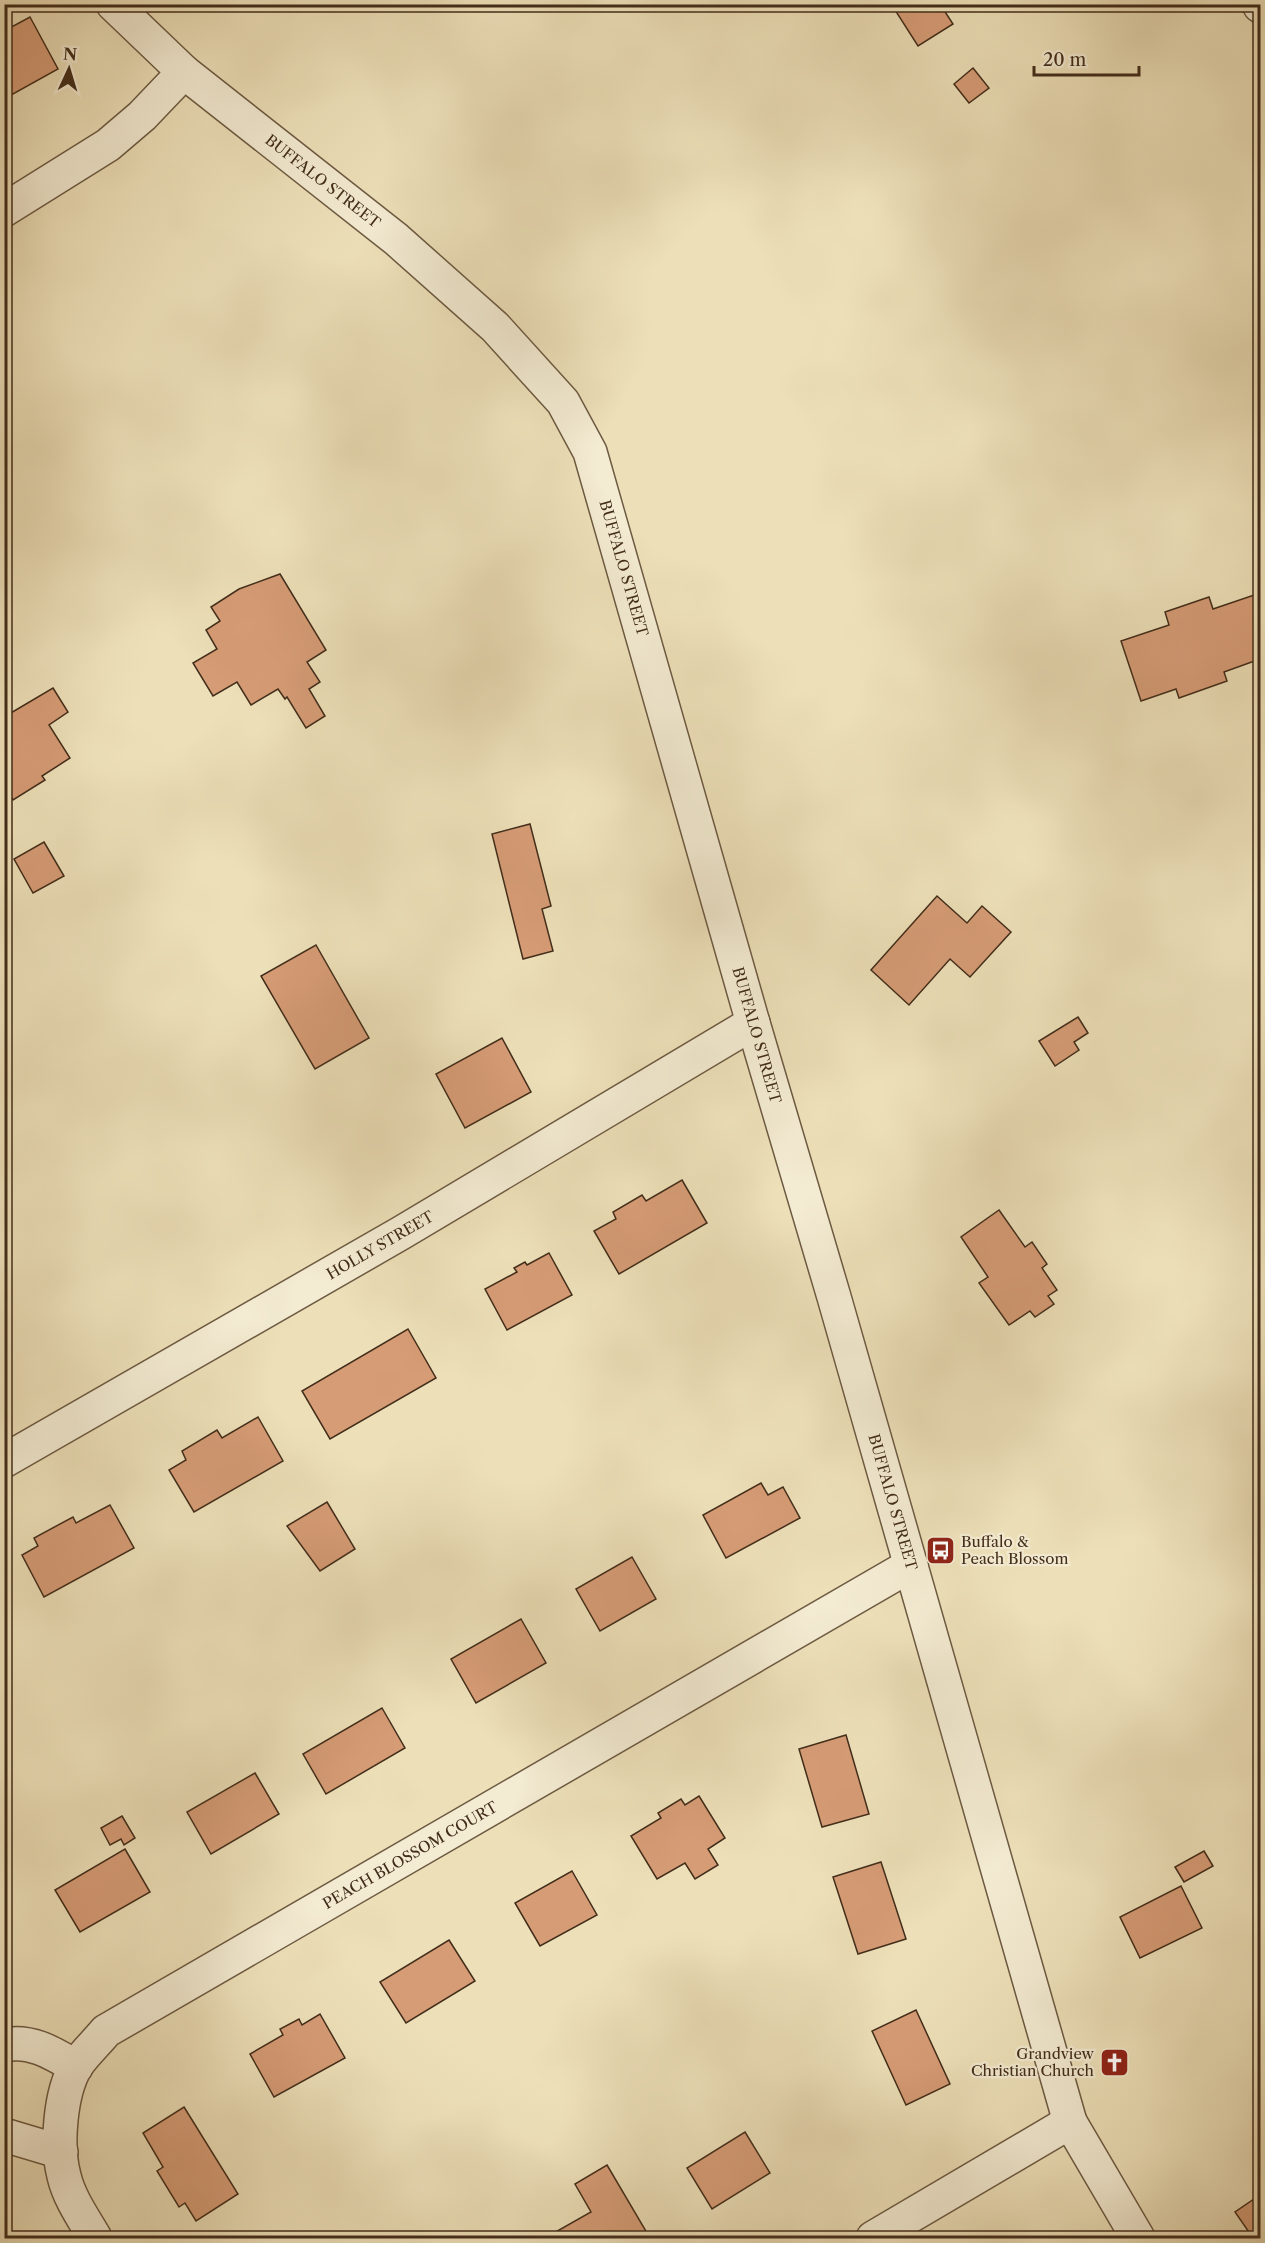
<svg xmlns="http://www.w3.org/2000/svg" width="1265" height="2243" font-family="'Libre Caslon Text',serif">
	<rect width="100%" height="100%" fill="#ede0b9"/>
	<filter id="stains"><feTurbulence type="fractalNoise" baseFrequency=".00333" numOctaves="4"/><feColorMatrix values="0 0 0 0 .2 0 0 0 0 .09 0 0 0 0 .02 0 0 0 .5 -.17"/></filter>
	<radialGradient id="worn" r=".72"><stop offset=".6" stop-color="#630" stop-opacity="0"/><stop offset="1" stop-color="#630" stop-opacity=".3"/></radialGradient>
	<g fill="#d69c76" stroke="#422d1a" stroke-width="1.5">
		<polygon points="903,4 940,4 953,24 918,46 895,10"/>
		<polygon points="30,17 58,69 4,99 4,31"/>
		<polygon points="973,68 989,88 969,103 954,84"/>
		<polygon points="280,574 326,650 307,662 320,682 309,689 325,716 306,728 287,697 285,699 278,689 251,705 237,682 213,696 193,663 217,649 206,630 220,621 211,607 239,589"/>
		<polygon points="1260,593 1260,638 1255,640 1260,659 1224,672 1227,681 1179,698 1176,689 1141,701 1121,641 1169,625 1165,612 1209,597 1213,609"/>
		<polygon points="53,688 68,712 49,725 70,758 42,776 45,780 13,800 4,786 4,717"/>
		<polygon points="530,824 551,906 542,909 553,951 523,959 492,834"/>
		<polygon points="44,842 64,876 33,893 14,859"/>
		<polygon points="937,896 967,923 982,906 1011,932 970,977 950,959 909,1005 871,970"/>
		<polygon points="316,945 369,1038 315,1069 261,976"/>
		<polygon points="1078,1017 1088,1033 1074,1042 1079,1050 1055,1066 1039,1041"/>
		<polygon points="502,1038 531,1092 465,1128 436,1074"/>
		<polygon points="682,1180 707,1223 619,1274 594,1231 616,1219 613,1212 642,1195 646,1201"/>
		<polygon points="999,1210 1025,1247 1032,1242 1047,1264 1042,1268 1057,1290 1048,1296 1054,1304 1035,1317 1030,1311 1009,1325 979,1283 988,1277 961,1237"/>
		<polygon points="549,1253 572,1295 507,1330 485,1289 517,1272 514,1268 525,1262 527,1265"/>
		<polygon points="408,1329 436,1378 330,1439 302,1391"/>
		<polygon points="258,1417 283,1461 194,1512 169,1470 186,1460 182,1451 217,1430 222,1438"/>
		<polygon points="761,1483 768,1495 783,1487 800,1518 726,1558 703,1515"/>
		<polygon points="327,1502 355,1549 320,1571 287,1526"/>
		<polygon points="110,1505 134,1548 44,1597 22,1555 38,1546 34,1538 73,1517 76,1523"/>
		<polygon points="632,1557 656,1599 600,1631 576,1589"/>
		<polygon points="521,1619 546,1663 476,1703 451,1659"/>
		<polygon points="382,1708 405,1748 326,1794 303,1754"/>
		<polygon points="846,1735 869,1814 822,1827 799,1749"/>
		<polygon points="255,1773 279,1814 211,1854 187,1812"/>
		<polygon points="699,1796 725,1838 708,1849 718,1865 695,1879 685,1863 657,1879 631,1836 661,1818 658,1813 681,1799 685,1805"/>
		<polygon points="122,1816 135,1838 124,1845 121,1839 110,1845 101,1828"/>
		<polygon points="125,1849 150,1892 80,1932 55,1890"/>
		<polygon points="1204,1851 1213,1866 1184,1882 1175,1867"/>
		<polygon points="881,1862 906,1939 858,1954 833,1877"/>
		<polygon points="572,1871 597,1915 540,1946 515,1903"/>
		<polygon points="1181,1886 1202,1928 1140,1958 1120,1917"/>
		<polygon points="449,1940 475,1981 406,2023 380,1982"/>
		<polygon points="916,2010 950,2084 906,2105 872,2031"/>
		<polygon points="320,2014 345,2058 274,2097 250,2054 283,2035 280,2029 299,2019 302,2025"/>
		<polygon points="184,2107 238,2194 196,2221 185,2203 179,2207 157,2171 163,2167 143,2133"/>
		<polygon points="745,2132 770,2173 712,2209 687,2168"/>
		<polygon points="607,2165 650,2238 555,2238 552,2234 591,2212 575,2184"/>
		<polygon points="1260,2195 1260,2238 1253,2238 1235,2212"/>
	</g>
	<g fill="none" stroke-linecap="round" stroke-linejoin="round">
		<defs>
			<g id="minor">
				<polyline points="113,4 184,72 396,239 495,327 563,402 590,452 753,1023 834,1297 1070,2122 1138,2238"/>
				<polyline points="1259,4 1260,6"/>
				<polyline points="4,210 108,145 142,116 184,72"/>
				<polyline points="4,1461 401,1233 753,1023"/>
				<path d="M4,2045C31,2039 54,2054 76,2067"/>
				<polyline points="4,2135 61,2152"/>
				<path d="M95,2238C84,2219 69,2198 64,2176C56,2146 60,2093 76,2066C84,2054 97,2042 106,2031L911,1565"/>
				<polyline points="873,2238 1070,2122"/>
			</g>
		</defs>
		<use href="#minor" stroke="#6d5a42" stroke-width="36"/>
		<use href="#minor" stroke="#f3ebd2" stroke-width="33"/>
	</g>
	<defs>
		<symbol id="bus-square" viewBox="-11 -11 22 22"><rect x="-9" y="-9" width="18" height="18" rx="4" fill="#8f2418" stroke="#f3ebd2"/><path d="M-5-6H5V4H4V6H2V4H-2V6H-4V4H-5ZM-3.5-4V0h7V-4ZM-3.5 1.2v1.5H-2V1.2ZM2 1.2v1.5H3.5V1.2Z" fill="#fff"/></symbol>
		<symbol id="church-square" viewBox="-11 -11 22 22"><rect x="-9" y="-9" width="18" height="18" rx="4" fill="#8f2418" stroke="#f3ebd2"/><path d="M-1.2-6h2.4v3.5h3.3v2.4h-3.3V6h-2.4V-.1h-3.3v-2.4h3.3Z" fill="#fff"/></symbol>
	</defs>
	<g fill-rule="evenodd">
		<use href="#bus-square" x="924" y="1534" width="33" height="33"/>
		<use href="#church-square" x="1098" y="2046" width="33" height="33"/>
	</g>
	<g text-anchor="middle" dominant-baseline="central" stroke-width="4.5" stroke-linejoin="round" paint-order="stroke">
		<g font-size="15" fill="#422d1a" stroke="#f3ebd2">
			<text transform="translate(323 181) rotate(38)">BUFFALO STREET</text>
			<text transform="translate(624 568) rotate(74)">BUFFALO STREET</text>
			<text transform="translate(757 1035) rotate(74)">BUFFALO STREET</text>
			<text transform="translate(380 1245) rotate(-30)">HOLLY STREET</text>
			<text transform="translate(893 1502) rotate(74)">BUFFALO STREET</text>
			<text transform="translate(410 1855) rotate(-30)">PEACH BLOSSOM COURT</text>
		</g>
		<g font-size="15" fill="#422d1a" stroke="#f3ebd2" text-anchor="start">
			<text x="961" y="1541">Buffalo &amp;<tspan x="961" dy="17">Peach Blossom</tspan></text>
			<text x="1094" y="2053" text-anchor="end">Grandview<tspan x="1094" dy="17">Christian Church</tspan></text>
		</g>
	</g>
	<rect width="1265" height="2243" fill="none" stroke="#ede0b9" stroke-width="24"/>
	<rect x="6" y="6" width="1253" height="2231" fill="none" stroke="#422d1a" stroke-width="3"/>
	<rect x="12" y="12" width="1241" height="2219" fill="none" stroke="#422d1a" stroke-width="1.5"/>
	<g transform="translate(69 69) rotate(4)" stroke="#f3ebd2" stroke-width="4.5" paint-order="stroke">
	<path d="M0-4.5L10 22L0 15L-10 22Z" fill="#422d1a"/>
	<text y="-9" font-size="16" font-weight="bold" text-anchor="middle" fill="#422d1a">N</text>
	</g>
	<path d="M1034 66v9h105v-9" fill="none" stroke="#422d1a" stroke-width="3"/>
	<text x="1043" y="66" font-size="18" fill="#422d1a" stroke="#f3ebd2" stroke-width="4.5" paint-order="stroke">20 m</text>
	<rect width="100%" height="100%" filter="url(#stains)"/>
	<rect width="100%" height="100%" fill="url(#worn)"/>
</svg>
